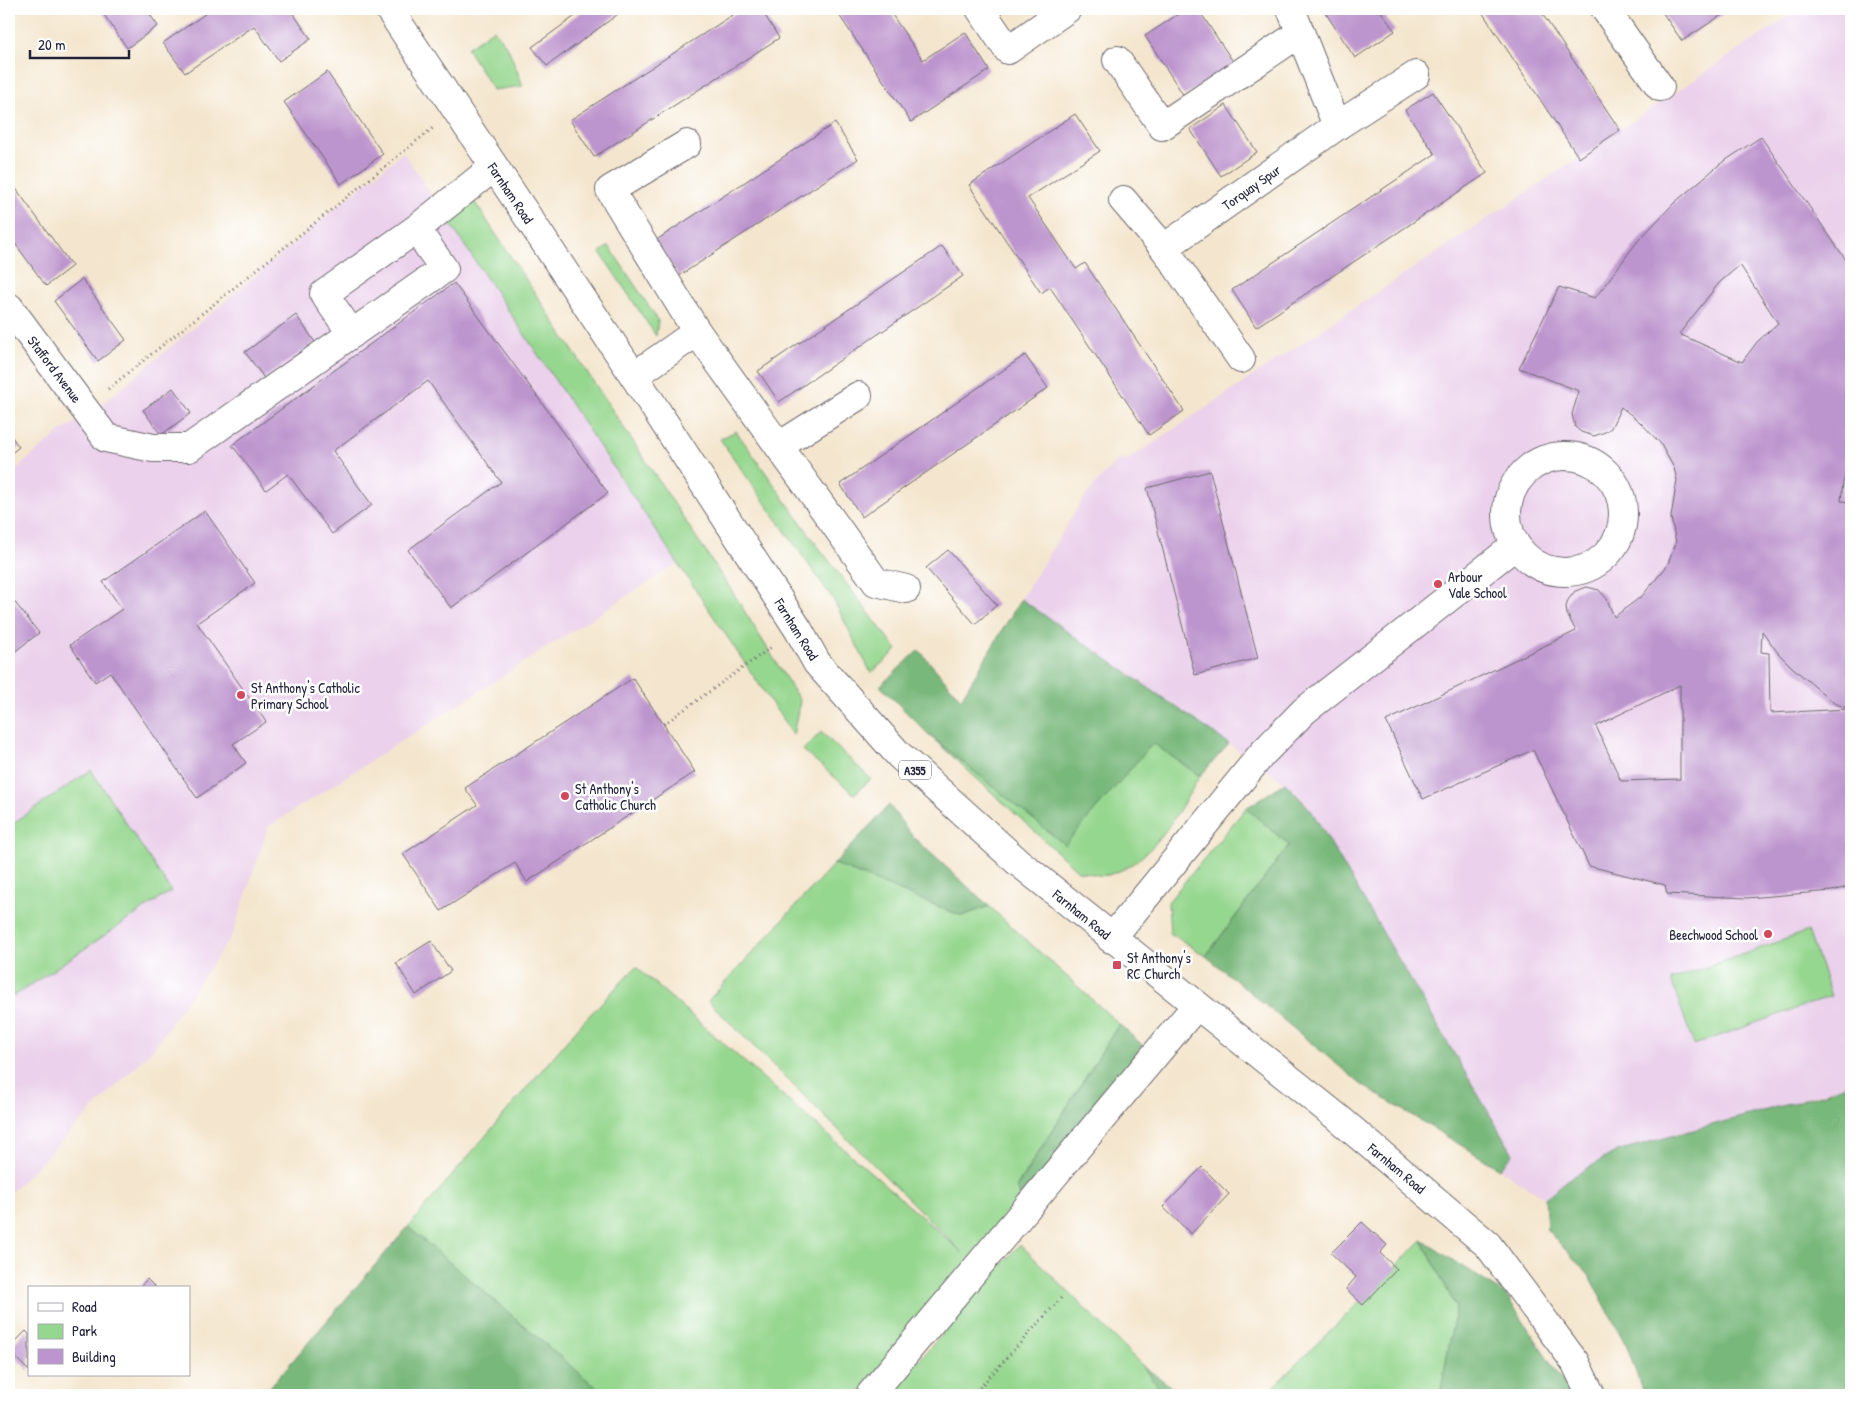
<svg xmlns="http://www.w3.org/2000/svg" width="1860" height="1404" font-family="'Patrick Hand',sans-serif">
	<rect width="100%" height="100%" fill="#fff"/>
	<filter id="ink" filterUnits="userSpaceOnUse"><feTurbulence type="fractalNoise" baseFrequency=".02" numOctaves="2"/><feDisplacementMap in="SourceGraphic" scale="10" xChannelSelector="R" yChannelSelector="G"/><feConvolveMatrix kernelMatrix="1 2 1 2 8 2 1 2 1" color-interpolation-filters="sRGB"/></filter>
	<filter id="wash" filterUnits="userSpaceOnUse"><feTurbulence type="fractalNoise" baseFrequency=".0096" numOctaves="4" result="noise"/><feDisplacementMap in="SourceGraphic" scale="20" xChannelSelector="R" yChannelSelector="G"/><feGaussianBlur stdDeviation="1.12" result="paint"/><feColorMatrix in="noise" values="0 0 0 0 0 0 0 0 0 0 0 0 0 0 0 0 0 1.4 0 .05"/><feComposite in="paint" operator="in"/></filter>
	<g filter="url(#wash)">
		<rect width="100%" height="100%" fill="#f4e6ce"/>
		<g fill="#ebd1eb">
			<polygon points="1800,9 1851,9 1851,1083 1569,1179 1545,1198 1500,1169 1513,1154 1311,810 1285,783 1021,599 1083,499 1118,459 1128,460"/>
			<polygon points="403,152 678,563 268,827 233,934 152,1050 9,1194 9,475 60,432 94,411"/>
		</g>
		<g fill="#96d78f" stroke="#5c7c65">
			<polygon points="494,29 509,50 523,86 493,90 467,48"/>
			<polygon points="470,195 737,599 800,701 793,735 443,213"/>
			<polygon points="609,246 658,320 656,336 600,252"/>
			<polygon points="736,431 817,545 897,650 871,673 833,599 720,439"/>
			<polygon points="821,732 871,779 854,794 803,750"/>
			<path d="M928,734L1065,844L1153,743L1200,776C1177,813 1153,863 1108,875C1100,877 1087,872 1078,871Z"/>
			<polygon points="91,770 171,891 14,996 9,988 9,826"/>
			<polygon points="1246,808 1289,845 1206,956 1170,933 1168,902"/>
			<polygon points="834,864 962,916 989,906 1119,1024 1017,1186 1023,1203 857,1395 605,1395 408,1227 582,1023 636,967 963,1253 708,1001"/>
			<polygon points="1808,931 1831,996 1694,1045 1671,980"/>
			<polygon points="1422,1240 1456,1307 1440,1395 1265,1395"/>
			<polygon points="1020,1244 1143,1366 1164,1395 889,1395"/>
		</g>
		<g fill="#78b87a" stroke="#4d6d5a">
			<polygon points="1021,599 1229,744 1200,776 1153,743 1065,845 928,734 880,686 919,650 961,699"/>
			<polygon points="1285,783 1311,810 1513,1154 1500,1169 1362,1085 1206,956 1289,845 1246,808"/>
			<polygon points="889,805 913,837 989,906 962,916 834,864"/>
			<polygon points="1119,1024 1152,1054 1023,1203 1017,1187"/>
			<polygon points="1851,1083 1851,1395 1644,1395 1627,1347 1589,1275 1547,1230 1545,1198 1569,1179 1617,1151 1814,1097"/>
			<polygon points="408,1227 605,1395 263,1395"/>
			<polygon points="1422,1240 1506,1295 1572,1395 1440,1395 1456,1307"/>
			<polygon points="1143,1366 1183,1395 1164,1395"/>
		</g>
		<g id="blocks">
			<g fill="#bd95ce" fill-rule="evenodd">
				<polygon points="100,9 146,9 158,26 127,48"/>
				<polygon points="212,9 290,9 311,39 279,61 254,26 185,73 163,43"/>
				<polygon points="585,9 625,9 547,66 532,47"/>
				<polygon points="742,9 761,9 779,38 594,157 570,120"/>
				<polygon points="835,9 888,9 923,60 965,32 989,70 911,122"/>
				<polygon points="1186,9 1198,9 1234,63 1184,96 1145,36"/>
				<polygon points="1323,9 1379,9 1395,31 1355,58"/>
				<polygon points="1480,9 1539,9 1620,130 1579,158"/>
				<polygon points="1660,9 1731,9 1682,41"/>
				<polygon points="327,72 383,154 341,184 284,102"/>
				<polygon points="1433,92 1487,173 1256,327 1232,290 1435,154 1405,110"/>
				<polygon points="1226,105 1257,152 1221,176 1190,129"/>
				<polygon points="1075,114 1100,151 1028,198 1076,269 1085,263 1184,411 1149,435 1050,287 1041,293 969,185"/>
				<polygon points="835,123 858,159 679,276 655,241"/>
				<path d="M1761,137L1851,267V458L1843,482L1841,501L1851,502V886L1832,891L1747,898L1667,894L1665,885L1589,866L1533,750L1423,799L1386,721L1576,631L1567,614L1566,607L1568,600L1575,591L1587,587L1599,590L1607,599L1614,617L1642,596L1667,566L1676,543L1671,517L1677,480L1674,468L1660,443L1640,422L1621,407L1611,428L1605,432L1594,436L1581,432L1575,427L1572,414L1579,391L1519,368L1559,287L1595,298L1637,242L1674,203L1720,164ZM1740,265L1778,323L1757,342L1742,362L1679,334L1719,283ZM1762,631L1778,653L1793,668L1834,703L1849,709L1770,713L1769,653L1761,652ZM1680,685V779L1621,781L1596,726Z"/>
				<polygon points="9,179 72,266 46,286 9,235"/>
				<polygon points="942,246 963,276 779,402 758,371"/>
				<polygon points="82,279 126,340 98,361 54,301"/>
				<polygon points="454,283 608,493 451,608 408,550 501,482 428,381 333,451 372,505 332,534 288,474 266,490 232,445"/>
				<polygon points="296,315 315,342 264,378 245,352"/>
				<polygon points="1025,355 1048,388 862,517 840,484"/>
				<polygon points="173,388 191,413 161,435 143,410"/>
				<polygon points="9,433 19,447 9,455"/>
				<polygon points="1210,471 1258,658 1195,675 1147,488"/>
				<polygon points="205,511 255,583 197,623 266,722 233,744 246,763 197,798 110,672 95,682 70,645 122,609 103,582"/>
				<polygon points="948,550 997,605 975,624 926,568"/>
				<polygon points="9,595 39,633 9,656"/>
				<polygon points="633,678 695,772 527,882 515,863 441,911 403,854 477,805 465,788"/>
				<polygon points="431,941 451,971 416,995 396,963"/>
				<polygon points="1202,1167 1229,1194 1191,1234 1163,1207"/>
				<polygon points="1362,1222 1387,1245 1380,1253 1397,1269 1363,1305 1346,1289 1356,1277 1331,1253"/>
				<polygon points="147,1279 156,1288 139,1288"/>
				<polygon points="26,1331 29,1334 29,1371 9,1351 9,1348"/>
			</g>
		</g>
	</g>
	<g filter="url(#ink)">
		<use href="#blocks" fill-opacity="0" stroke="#6c676e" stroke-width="1"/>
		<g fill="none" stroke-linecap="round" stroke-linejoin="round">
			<defs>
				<g id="minor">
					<polyline points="980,9 1008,50 1067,9"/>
					<polyline points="1291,9 1337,126"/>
					<polyline points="1605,9 1660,87"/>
					<polyline points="1117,60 1162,126 1300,33"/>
					<polyline points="687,144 610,190 697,332 876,582 906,589"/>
					<polyline points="1123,200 1164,248 1241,359"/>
					<polyline points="1164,248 1337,126 1416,75"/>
					<polyline points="9,307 106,438 153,448 189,448 444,269 416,229"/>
					<polyline points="352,334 324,294 416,229 494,167"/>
					<polyline points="634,376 697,332"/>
					<polyline points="779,446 858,396"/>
					<circle cx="1565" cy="514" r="58"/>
					<polyline points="1111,939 1262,754 1304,711 1516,545"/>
					<polyline points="870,1395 1196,1006"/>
				</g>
				<polyline id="major" points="389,9 634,376 798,629 817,663 899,755 1018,862 1337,1117 1488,1245 1575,1362 1591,1395"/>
			</defs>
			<use href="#minor" stroke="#6c676e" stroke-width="30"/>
			<use href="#major" stroke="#6c676e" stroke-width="30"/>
			<g stroke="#6c676e" stroke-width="3" stroke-dasharray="1 4" stroke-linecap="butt">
				<polyline points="108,389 433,128"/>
				<polyline points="664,724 773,646"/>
				<polyline points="973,1395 1062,1297"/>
			</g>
			<use href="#minor" stroke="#fff" stroke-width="28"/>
			<use href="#major" stroke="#fff" stroke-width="28"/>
		</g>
	</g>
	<g fill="#d1495b" stroke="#fff" stroke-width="2">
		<circle cx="1438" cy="584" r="5"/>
		<circle cx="241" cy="695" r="5"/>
		<circle cx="565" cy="796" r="5"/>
		<circle cx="1768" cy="934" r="5"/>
		<rect x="1112" y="960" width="10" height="10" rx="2.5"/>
	</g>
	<g text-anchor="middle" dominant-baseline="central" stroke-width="5" stroke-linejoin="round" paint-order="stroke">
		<rect fill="#fff" stroke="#646476" stroke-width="1" x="899" y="760.5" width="32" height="19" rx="4"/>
		<g font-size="12" font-weight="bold" fill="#22223b">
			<text x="915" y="770">A355</text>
		</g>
		<g font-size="14" fill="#22223b" stroke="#fff">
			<text transform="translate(1251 187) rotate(-35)">Torquay Spur</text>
			<text transform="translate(511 193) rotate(56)">Farnham Road</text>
			<text transform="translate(55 369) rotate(53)">Stafford Avenue</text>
			<text transform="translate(797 629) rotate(58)">Farnham Road</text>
			<text transform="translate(1082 914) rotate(39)">Farnham Road</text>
			<text transform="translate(1397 1168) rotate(40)">Farnham Road</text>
		</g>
		<g font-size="14" fill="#22223b" stroke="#fff" text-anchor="start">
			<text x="1448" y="576">Arbour<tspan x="1448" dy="16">Vale School</tspan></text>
			<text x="251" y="687">St Anthony's Catholic<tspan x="251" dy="16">Primary School</tspan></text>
			<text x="575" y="788">St Anthony's<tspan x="575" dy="16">Catholic Church</tspan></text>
			<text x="1758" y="934" text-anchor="end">Beechwood School</text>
			<text x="1127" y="957">St Anthony's<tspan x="1127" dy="16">RC Church</tspan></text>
		</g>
	</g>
	<rect width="1860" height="1404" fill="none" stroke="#fff" stroke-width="30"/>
	<rect x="28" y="1286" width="162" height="90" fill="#ffffff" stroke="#a7a7b1"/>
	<rect x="38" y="1303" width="25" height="8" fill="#ffffff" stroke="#a7a7b1"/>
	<text x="72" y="1312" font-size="15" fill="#22223b">Road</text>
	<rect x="38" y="1324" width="25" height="15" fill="#96d78f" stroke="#a7a7b1"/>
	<text x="72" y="1336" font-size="15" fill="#22223b">Park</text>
	<rect x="38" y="1349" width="25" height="15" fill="#bd95ce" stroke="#a7a7b1"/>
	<text x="72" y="1362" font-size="15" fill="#22223b">Building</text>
	<path d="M30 50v8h99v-8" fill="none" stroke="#22223b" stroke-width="2.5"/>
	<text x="38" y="50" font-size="15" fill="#22223b" stroke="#ffffff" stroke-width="4" paint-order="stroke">20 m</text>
</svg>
